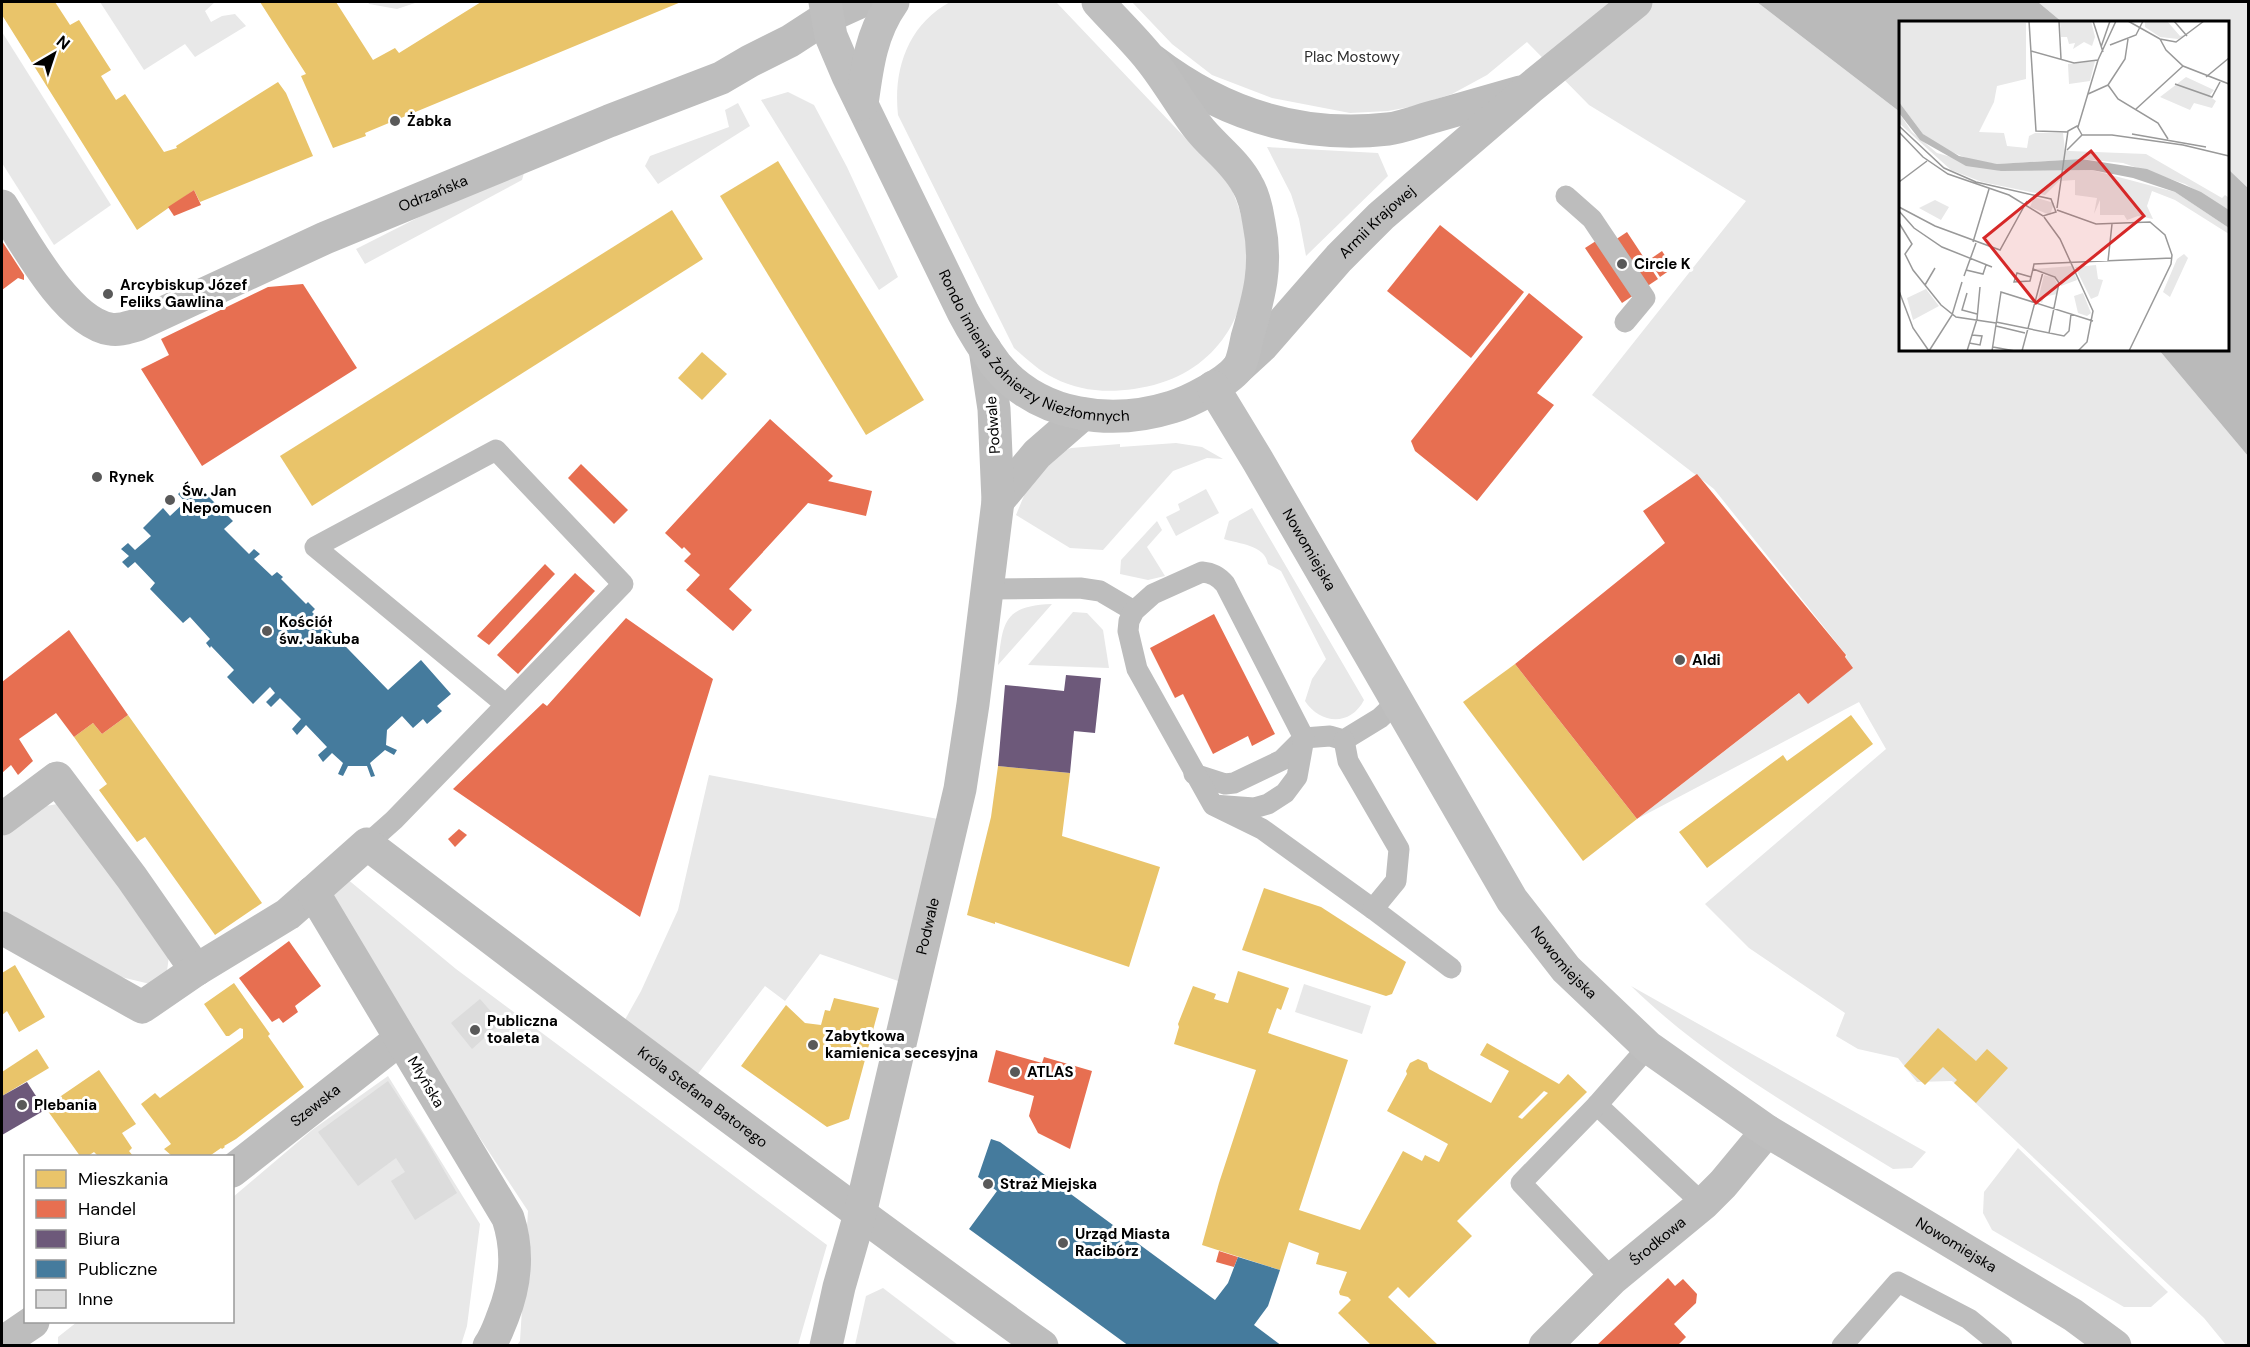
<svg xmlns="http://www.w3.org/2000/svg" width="2250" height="1347" font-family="'DM Sans',sans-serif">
	<rect width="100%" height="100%" fill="#fff"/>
	<g fill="#e8e8e8">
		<polygon points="100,2 215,2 205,11 211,22 222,16 235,14 246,26 195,57 185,44 144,70"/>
		<polygon points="368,2 418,2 397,9 369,4"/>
		<path d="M950,2H1053L1057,3L1229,184C1272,271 1239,375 1134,389C1106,393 1079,391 1054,378C1039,371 1027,359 1014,348L898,115C893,69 908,25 950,2Z"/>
		<polygon points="1132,2 1757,2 1900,112 1900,350 2159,350 2248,456 2248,1345 2226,1345 2204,1318 1952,1081 1917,1082 1898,1058 1858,1049 1836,1036 1845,1013 1749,948 1705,904 1886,749 1859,702 1637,819 1847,656 1714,489 1592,395 1746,201 1589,105 1527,42 1487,75 1452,94 1415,106 1388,111 1350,113 1272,98 1212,75 1172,44"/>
		<polygon points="2038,2 2248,2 2248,188 2228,169 2228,22 2062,22"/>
		<polygon points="2,32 111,205 54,245 2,163"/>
		<polygon points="788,92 814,105 847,167 898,277 879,290 761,100"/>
		<polygon points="738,103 750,126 658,184 645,166 650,156 729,127 725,110"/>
		<polygon points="1267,147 1378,153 1388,176 1306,256 1299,219 1291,194"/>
		<polygon points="516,168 524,173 522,180 365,264 356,249"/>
		<polygon points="1176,443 1202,447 1223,459 1207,458 1173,471 1103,550 1070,548 1016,515 1028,486 1060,453 1071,448 1120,444 1120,447"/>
		<polygon points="1206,489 1219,513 1176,536 1166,517 1180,510 1178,504"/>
		<path d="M1252,508L1364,700C1350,727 1320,724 1305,701L1312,679L1326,659L1281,571L1268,564C1265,545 1239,544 1224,539L1229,521Z"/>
		<polygon points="1157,521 1162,530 1147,547 1165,576 1148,580 1120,574 1121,560"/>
		<path d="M1052,604L998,665C1003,622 1003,606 1052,604Z"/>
		<polygon points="1073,612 1087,613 1103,630 1109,668 1028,665"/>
		<polygon points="709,775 938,819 901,982 820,954 785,1001 765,986 694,1079 622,1025 641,991 678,910"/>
		<polygon points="63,803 169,956 167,971 150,984 117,976 2,912 2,837 46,806"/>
		<polygon points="346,878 456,969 827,1245 798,1345 517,1345 520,1341 528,1211 323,900"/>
		<polygon points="1304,984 1371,1006 1362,1034 1295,1012"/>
		<path d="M1631,986L1926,1152L1912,1168L1893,1169C1803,1113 1708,1061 1631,986Z"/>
		<polygon points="388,1076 480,1224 467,1326 461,1345 58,1346 58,1337 77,1322 232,1322 233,1197 312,1130"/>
		<polygon points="2018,1148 2168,1292 2151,1307 2124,1307 1992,1230 1983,1213 1984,1192"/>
		<polygon points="883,1288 958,1345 855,1345 866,1296"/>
	</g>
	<g fill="#bababa">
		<polygon points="1757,2 2038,2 2062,22 1900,22 1900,112"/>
		<polygon points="2228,169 2248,188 2248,456 2159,350 2228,350"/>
	</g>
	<g fill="#e9c46a" fill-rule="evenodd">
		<polygon points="2,2 55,2 70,25 79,20 111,70 101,76 116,100 125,94 164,152 177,148 176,146 278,82 286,93 313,156 200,202 194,190 137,230 2,15"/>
		<polygon points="260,2 336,2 373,60 395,48 399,53 481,2 681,2 372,130 365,133 366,136 333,148 301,76 306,74"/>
		<polygon points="778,161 924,400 866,435 720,196"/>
		<polygon points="672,210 703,259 312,506 280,456"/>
		<polygon points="702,352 727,374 702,400 678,378"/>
		<polygon points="1515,664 1637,819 1583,861 1463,702"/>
		<polygon points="128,715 262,903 215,935 145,837 137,842 99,790 107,784 74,737 93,723 102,734"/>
		<polygon points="1851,715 1873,744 1707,868 1679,832 1783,755 1787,761"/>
		<polygon points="998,766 1070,773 1062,836 1160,867 1129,967 995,922 995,924 967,915 991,817"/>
		<polygon points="1264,888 1321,907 1406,962 1392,994 1386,996 1242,950"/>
		<polygon points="15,965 45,1017 19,1032 7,1011 2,1015 2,973"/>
		<path d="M1238,971L1289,988L1281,1010L1277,1008L1268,1033L1348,1060L1299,1210L1360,1230L1403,1151L1422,1161L1425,1155L1439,1162L1448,1144L1387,1111L1407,1074L1406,1071L1410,1063L1418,1059L1427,1063L1429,1069L1491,1103L1509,1071L1480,1055L1487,1043L1559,1084L1568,1074L1587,1092L1457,1221L1472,1236L1409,1298L1398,1287L1388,1297L1439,1346H1372L1338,1313L1351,1300L1348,1297L1340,1295L1339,1292L1347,1272L1316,1264L1319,1253L1289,1242L1280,1270L1202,1245L1219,1183L1256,1070L1174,1044L1179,1027L1178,1024L1193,986L1216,994L1214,999L1228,1003ZM1544,1091L1548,1093L1522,1119L1518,1117Z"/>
		<polygon points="234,983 270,1034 268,1036 304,1087 236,1139 224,1146 225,1147 222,1149 221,1148 211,1155 212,1156 172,1156 164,1149 171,1144 141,1104 155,1093 160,1098 243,1038 243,1029 240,1028 229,1036 226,1036 204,1004"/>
		<polygon points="834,998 879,1008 849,1119 827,1127 741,1066 786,1005 805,1023 821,1025 825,1010 830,1011"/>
		<polygon points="1938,1028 1976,1061 1987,1049 2008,1068 1976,1103 1954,1083 1957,1080 1943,1067 1925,1085 1904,1066"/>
		<polygon points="37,1049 49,1068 2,1096 2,1072"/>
		<polygon points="99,1070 136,1124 122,1133 132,1148 129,1151 133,1156 98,1156 94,1152 88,1156 80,1156 45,1107"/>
	</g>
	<g fill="#e76f51">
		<polygon points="194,190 201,205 174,216 168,207"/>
		<polygon points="1440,225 1524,292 1471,358 1387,291"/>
		<polygon points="1610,232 1615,240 1627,232 1658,279 1622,303 1585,248"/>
		<polygon points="2,241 24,275 24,280 18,278 2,290"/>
		<polygon points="1662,251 1673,268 1660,277 1649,260"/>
		<polygon points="303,284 357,368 202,466 141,369 169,355 161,339 268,287"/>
		<polygon points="1529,293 1583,337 1537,393 1554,405 1477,501 1415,451 1411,441"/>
		<polygon points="770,419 833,476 828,481 872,491 866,516 808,503 729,589 752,610 733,631 686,590 700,575 684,561 691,554 684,547 682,549 665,533"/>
		<polygon points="581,464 628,510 614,524 568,478"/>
		<polygon points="1697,474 1846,655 1845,657 1853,668 1808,704 1799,693 1637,819 1515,664 1665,543 1643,511"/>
		<polygon points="545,564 555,574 489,645 477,636"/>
		<polygon points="575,573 595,591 518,674 497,655"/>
		<polygon points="1214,614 1275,734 1252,746 1248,736 1213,754 1183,694 1175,698 1150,648"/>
		<polygon points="626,618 713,679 640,917 453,789 543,703 547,706"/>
		<polygon points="69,630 128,715 102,734 93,723 74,737 56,713 19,739 33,761 18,775 11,765 2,773 2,682"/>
		<polygon points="459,829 467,835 455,847 448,839"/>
		<polygon points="289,941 321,986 295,1006 298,1012 283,1023 279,1018 272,1022 239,978"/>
		<polygon points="996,1050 1042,1063 1044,1057 1092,1071 1070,1149 1038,1133 1029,1116 1034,1096 988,1082"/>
		<polygon points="1219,1251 1238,1257 1234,1267 1216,1262"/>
		<polygon points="1668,1278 1675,1286 1683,1279 1697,1294 1696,1303 1674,1324 1686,1337 1677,1346 1596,1346"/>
	</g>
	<g fill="#6d597a">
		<polygon points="1066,675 1101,678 1095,733 1074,731 1070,773 998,766 1005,685 1064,691"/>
		<polygon points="27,1082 45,1110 2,1135 2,1096"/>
	</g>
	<g fill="#457b9d">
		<polygon points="185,487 191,495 199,487 233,521 224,529 249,554 254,549 260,554 254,559 272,576 277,572 283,577 281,579 306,604 308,602 315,609 312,612 388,690 421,660 451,694 437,706 442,711 427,724 423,719 413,728 402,716 387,730 386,745 397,750 394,755 385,750 370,763 375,776 371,777 367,766 348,766 343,776 338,774 343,763 332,753 323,762 318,755 327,747 306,725 297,735 292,729 301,719 280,698 271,707 266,702 275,693 270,687 253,704 227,677 234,670 211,646 210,648 206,643 210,639 190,617 183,623 150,589 155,583 135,562 128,568 122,562 129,556 121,549 128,543 135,550 151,536 143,528 163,508 170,516 185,502 178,494"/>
		<polygon points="991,1139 1000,1142 1215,1300 1228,1283 1238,1257 1280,1270 1268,1306 1254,1325 1282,1346 1129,1346 969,1229 997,1191 978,1177"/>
	</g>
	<g fill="#dcdcdc">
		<polygon points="480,999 501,1023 472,1049 451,1023"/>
		<polygon points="388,1081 424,1136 457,1193 415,1220 391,1181 405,1172 396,1158 358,1186 318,1132"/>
	</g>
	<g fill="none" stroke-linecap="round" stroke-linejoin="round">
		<g stroke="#bdbdbd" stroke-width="21">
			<polyline points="1566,196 1592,219 1645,298 1625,322"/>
			<polyline points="987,589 1080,588 1100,591 1134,611"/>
			<polyline points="1194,774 1225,784 1234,783 1282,760 1304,738 1330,736 1344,740 1380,718 1397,702"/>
			<path d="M1213,805L1254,808L1268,804L1285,793L1297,777L1304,738L1225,584C1218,576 1212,573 1202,572L1153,594L1134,611L1129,621L1128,631L1137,669L1213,805L1262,829L1373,909L1396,881L1399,849L1348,761L1344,740"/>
			<polyline points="367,844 394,820 623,584 496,450 315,547 505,704"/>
			<polyline points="1373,909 1451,968"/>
			<polyline points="1597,1105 1703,1204"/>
			<polyline points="1612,1279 1521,1183 1597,1105 1648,1047"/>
			<polyline points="1842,1346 1898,1282 1969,1319 2002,1346"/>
		</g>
		<g stroke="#bdbdbd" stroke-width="33">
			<path id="s1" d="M2,206C24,241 67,322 110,329C119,331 129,327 137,325L325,238L609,121L721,78L750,61L790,41L827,17L860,2"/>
			<polyline points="998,501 1037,454 1083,414"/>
			<polyline points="2,819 57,778 132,878 196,970"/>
			<polyline points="2,928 142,1007 196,970 288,914 313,892"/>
			<path id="s2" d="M232,1171L400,1039"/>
			<polyline points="2,1343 33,1322"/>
			<path id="s3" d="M489,1346C496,1336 499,1326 503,1316C516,1283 519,1252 508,1218L313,892L367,844C590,1014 814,1182 1042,1346"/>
			<path id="s4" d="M826,1346L839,1287L860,1214L960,789L973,704L998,501L994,409L985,349"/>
			<path id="s5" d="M1545,1346L1612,1279L1703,1204L1723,1184L1767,1131"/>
		</g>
		<g stroke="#bdbdbd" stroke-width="33">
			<path d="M1152,60C1222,114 1299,139 1388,129C1404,127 1420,120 1436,116C1464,108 1492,100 1520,92"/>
			<path id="s6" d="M1238,368L1263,345L1339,258L1381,216L1530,88L1636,2"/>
		</g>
		<g stroke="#bfbfbf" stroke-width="33">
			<path id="s7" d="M825,2L831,36L848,76L963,312C973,331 984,349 997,366C1040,417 1111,426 1172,407C1189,402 1226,383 1238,368C1243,361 1245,347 1247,338C1259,297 1268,266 1259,223C1257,210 1254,195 1247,184C1235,161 1212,146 1197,126C1180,104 1167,80 1150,59C1134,39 1115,21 1098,2"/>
			<path d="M862,104C867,67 871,33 893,2"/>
			<path id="s8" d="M1213,387L1258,461L1512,900L1566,969L1648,1047L1767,1131L2073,1315L2115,1346"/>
		</g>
	</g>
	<g fill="#595959" stroke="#fff" stroke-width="2">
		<circle cx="395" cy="121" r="6"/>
		<circle cx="1622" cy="264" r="6"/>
		<circle cx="108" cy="294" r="6"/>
		<circle cx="97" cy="477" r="6"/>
		<circle cx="170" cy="500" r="6"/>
		<circle cx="267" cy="631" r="6"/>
		<circle cx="1680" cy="660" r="6"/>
		<circle cx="475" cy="1030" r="6"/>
		<circle cx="813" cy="1045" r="6"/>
		<circle cx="1015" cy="1072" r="6"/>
		<circle cx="22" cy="1105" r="6"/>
		<circle cx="988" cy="1184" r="6"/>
		<circle cx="1063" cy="1243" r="6"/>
	</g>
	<g text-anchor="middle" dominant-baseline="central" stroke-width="6" stroke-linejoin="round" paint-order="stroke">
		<g font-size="15" fill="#2d2d2d" stroke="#fff">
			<text x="1352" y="57">Plac Mostowy</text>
		</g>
		<g font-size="15" font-weight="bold" fill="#000" stroke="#fff" text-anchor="start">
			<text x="407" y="121">Żabka</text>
			<text x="1634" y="264">Circle K</text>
			<text x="120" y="285">Arcybiskup Józef<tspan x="120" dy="17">Feliks Gawlina</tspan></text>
			<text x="109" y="477">Rynek</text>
			<text x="182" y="491">Św. Jan<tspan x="182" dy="17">Nepomucen</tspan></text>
			<text x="279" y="622">Kościół<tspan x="279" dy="17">św. Jakuba</tspan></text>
			<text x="1692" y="660">Aldi</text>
			<text x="487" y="1021">Publiczna<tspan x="487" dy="17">toaleta</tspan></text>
			<text x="825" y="1036">Zabytkowa<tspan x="825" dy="17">kamienica secesyjna</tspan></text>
			<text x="1027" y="1072">ATLAS</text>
			<text x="34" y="1105">Plebania</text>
			<text x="1000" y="1184">Straż Miejska</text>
			<text x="1075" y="1234">Urząd Miasta<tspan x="1075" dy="17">Racibórz</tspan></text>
		</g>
		<g font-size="15" fill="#000" stroke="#fff">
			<text stroke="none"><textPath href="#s1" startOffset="519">Odrzańska</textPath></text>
			<text stroke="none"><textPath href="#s6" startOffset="202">Armii Krajowej</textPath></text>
			<text stroke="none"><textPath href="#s7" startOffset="423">Rondo imienia Żołnierzy Niezłomnych</textPath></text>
			<text transform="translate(993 425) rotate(-94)">Podwale</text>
			<text stroke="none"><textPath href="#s8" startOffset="189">Nowomiejska</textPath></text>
			<text stroke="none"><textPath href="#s4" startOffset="432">Podwale</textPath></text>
			<text stroke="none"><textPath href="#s8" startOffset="675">Nowomiejska</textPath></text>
			<text transform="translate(426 1082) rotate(59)">Młyńska</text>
			<text stroke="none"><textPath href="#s3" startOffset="1006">Króla Stefana Batorego</textPath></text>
			<text stroke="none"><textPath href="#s2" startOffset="106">Szewska</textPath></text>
			<text stroke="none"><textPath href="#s5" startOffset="154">Środkowa</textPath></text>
			<text stroke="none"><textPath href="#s8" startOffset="1161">Nowomiejska</textPath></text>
		</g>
	</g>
	<g transform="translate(1899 21)">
		<rect width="330" height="330" fill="#fff"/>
		<path d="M0,0L127,2V58L98,65L95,81L80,111L105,112L108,125L128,127L130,115L136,112H164L166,129L171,130L247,133L323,177L326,174L330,177V189L286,163L224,142L182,138L98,143L72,139L43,127L24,113L0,81ZM161,0H192L196,16L193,25L185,21L174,28L176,22L170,23L168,16H162ZM246,0H268L281,15L286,14L279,18L261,16L246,6ZM196,40L191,60L170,63L169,43ZM287,56L315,69L310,75L317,80L313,87L295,82L291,89L261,76ZM0,92L13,111L38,132L102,150L193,149L276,171L330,207V228V213L276,179L253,170L248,185L254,198L239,195L228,199L225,194H201V179L195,193L198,177L176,174V159L160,160L146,174L83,161L52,149L0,102ZM135,176L155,182L151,194L131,186ZM36,179L50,186L42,199L20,187ZM285,233L289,237L271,276L264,271L278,238ZM197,244L199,258L204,259L199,275L192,278L176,246ZM173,245L178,259L162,265V261L135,248ZM145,254L155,257L159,264L158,273L145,276L143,282L139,279ZM27,268L40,285L14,299L8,277ZM184,272L192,292L188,295L179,292L175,275Z" fill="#e8e8e8"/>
		<path d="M0,81L24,113L60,135L98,143L182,138L248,148L302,171L330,189V207L276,171L234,157L193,149L102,150L67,145L21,119L0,92Z" fill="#bababa"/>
		<path fill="none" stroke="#999" stroke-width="1.5" d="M130,0L137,110L169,111M160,0L162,38M194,0L204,31M229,0L261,18L277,21L305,0M275,0L288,15M261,18L267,29L284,45L330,63M211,24L237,14L244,0M202,26L211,0M132,30L175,42L199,39M307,56L330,37M276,63L313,76L321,61M209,64L226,38L229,18M189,73L209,64L219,78L259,102L269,118M237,88L284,45M0,105L45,147L77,161L152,178L157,191L144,195L110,174L49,153L24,136L0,111M179,106L199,39L217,0M233,113L307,126M168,129L183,114H213L284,124L330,135M0,161L28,140M0,186L36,205L101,229L128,180M158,187L169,110L178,105L183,114M158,189L197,203L251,201L266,214L273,234L272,243L230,330M0,190L15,207L43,226L93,246M145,196L161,218L194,290L188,321L179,330M0,202L13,223L6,233L14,249L42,284L57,296L97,302M74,221L90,168M209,240L213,203M67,249L84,253L87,244M65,255L77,222M132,256L118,252L115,261L131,260L134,248M26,264L36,247M0,270L14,307L30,330M68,272L63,289L78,293M97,301L165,315L170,310L172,293M97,305L126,312M150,312L160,262L156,256L134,248L135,243L273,237M70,322L81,324L83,315L73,314M94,326L116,330M30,330L53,294L63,261M68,330L78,298L81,266M93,330L102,271L194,300M123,330L144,251"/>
		<path fill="#d62828" fill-opacity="0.15" stroke="#d62828" stroke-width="3" d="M192,130L245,195L137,282L85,217Z"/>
		<rect width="330" height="330" fill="none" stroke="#000" stroke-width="3"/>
	</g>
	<rect width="2250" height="1347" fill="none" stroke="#000000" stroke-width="6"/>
	<rect x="24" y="1155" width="210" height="168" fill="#ffffff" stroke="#999999" stroke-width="1.5"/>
	<rect x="36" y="1170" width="30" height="18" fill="#e9c46a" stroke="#999999" stroke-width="1.5"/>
	<text x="78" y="1185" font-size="18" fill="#000000">Mieszkania</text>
	<rect x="36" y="1200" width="30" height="18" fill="#e76f51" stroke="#999999" stroke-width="1.5"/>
	<text x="78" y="1215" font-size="18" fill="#000000">Handel</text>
	<rect x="36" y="1230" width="30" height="18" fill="#6d597a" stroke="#999999" stroke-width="1.5"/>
	<text x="78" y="1245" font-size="18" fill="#000000">Biura</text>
	<rect x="36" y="1260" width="30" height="18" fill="#457b9d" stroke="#999999" stroke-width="1.5"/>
	<text x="78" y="1275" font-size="18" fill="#000000">Publiczne</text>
	<rect x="36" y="1290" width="30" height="18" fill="#dcdcdc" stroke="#999999" stroke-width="1.5"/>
	<text x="78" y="1305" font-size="18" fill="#000000">Inne</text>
	<g transform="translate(54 54) rotate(39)" stroke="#ffffff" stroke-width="4.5" paint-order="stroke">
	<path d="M0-4.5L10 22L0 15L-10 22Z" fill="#000000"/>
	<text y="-9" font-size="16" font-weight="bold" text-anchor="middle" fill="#000000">N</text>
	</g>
</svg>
